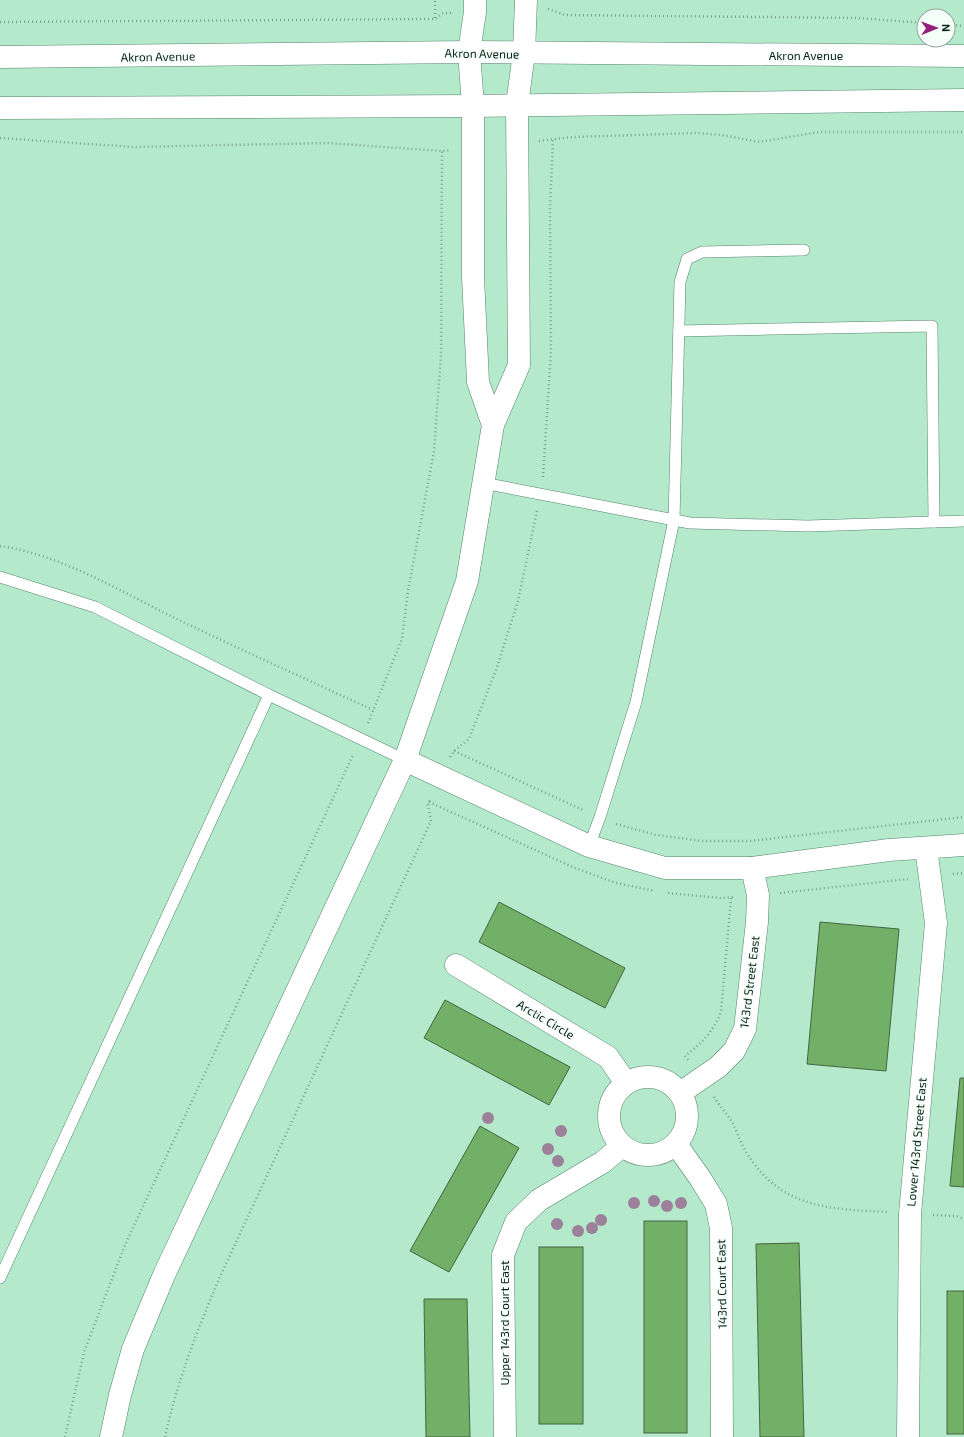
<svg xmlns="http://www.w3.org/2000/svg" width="964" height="1437" font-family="'Exo 2',sans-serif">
	<rect width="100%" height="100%" fill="#b4e9cc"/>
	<g fill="#71b066" stroke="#466541">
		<polygon points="499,902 625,968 605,1008 479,942"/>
		<polygon points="820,922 899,929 886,1071 807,1064"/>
		<polygon points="445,1000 570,1067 549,1105 424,1038"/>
		<polygon points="960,1078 964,1078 964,1187 950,1186"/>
		<polygon points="480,1126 519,1148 449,1272 410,1251"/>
		<rect x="644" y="1221" width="43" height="212"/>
		<polygon points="799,1243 804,1437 760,1437 756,1244"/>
		<rect x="539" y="1247" width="44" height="177"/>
		<rect x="947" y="1291" width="17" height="143"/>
		<polygon points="424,1299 467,1299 470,1437 426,1437"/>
	</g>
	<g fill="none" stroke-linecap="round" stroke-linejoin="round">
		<defs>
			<g id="lane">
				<polyline points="679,331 932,326 934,522"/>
				<polyline points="483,483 690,523 808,526 964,521"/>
				<polyline points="0,577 95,607 269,695 405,760"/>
				<polyline points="589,846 600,817 636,702 674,520 680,282 687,259 702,252 804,250"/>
				<polyline points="0,1278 269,695"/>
			</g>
			<g id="street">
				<polyline points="473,106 473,277 478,382 493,425"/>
				<polyline points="405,760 589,846 665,868 752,868 889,850 964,845"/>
				<polyline points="456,965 608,1057 626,1083"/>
				<circle cx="648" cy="1116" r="39"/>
				<polyline points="680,1093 718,1067 734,1051 745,1029 757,922 758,895 752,868"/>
				<polyline points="676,1144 700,1178 716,1204 721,1228 722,1437"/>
				<polyline points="111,1437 120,1395 133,1349 164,1275 405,760 467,581 493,425 519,365 517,105"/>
				<polyline points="505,1437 503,1255 516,1222 539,1200 603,1162 622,1146"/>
				<polyline points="908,1437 910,1214 936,923 926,848"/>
			</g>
			<g id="secondary">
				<polyline points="0,57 469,52 964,56"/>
				<polyline points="517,105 524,53 526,0"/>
				<polyline points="473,106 469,52 475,12 475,0"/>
				<polyline points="0,108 473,106 964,100"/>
			</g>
		</defs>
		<use href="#lane" stroke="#54866c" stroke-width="12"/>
		<use href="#street" stroke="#54866c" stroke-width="23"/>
		<use href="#secondary" stroke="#54866c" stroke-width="23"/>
		<g stroke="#7aa38d" stroke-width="2.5" stroke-dasharray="1 3" stroke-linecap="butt">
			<polyline points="548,9 565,15 858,18 924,23"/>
			<polyline points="435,18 435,0"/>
			<polyline points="0,22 435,19 443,13 451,13"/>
			<polyline points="948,25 964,26"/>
			<polyline points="0,138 134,147 327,143 442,151 451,150"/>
			<polyline points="539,141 573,137 698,133 722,135 759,142 819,132 964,132"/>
			<polyline points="543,477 551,351 550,208 553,140"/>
			<path d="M0,546C61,555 118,590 173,617C239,649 306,679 373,710"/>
			<polyline points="368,723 402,639 408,591 434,451 441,355 442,151"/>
			<polyline points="454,751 583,810"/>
			<polyline points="450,757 454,751 469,739 496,670 518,601 537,511"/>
			<polyline points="429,802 575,868 616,883 655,891"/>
			<polyline points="616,824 656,835 703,841 750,841 964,817"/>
			<polyline points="953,874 964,873"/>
			<polyline points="668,893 720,898 735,897"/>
			<polyline points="780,893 908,879"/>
			<path d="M688,1060L685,1056C702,1043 713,1032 721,1012L731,898"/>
			<path d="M714,1097C720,1106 727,1114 732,1122C738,1133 741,1145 748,1155C783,1209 830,1209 888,1212"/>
			<polyline points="933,1215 956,1216 964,1219"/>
			<polyline points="65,1437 84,1352 125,1245 353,755"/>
			<path d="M165,1437C177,1382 197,1331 219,1279L431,821L428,805L431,798"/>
		</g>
		<use href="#lane" stroke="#fff" stroke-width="11"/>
		<use href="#street" stroke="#fff" stroke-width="22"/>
		<use href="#secondary" stroke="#fff" stroke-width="22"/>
	</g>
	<g fill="#9d8099">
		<circle cx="488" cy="1118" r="6"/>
		<circle cx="561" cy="1131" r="6"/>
		<circle cx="548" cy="1149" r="6"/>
		<circle cx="558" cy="1161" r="6"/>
		<circle cx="654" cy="1201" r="6"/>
		<circle cx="634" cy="1203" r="6"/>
		<circle cx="681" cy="1203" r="6"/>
		<circle cx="667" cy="1206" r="6"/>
		<circle cx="601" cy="1220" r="6"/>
		<circle cx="557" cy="1224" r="6"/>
		<circle cx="592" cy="1228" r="6"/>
		<circle cx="578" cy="1231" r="6"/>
	</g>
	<g text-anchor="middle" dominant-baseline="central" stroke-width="3" stroke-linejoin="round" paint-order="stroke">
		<g font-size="12" fill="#0d2117" stroke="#f4fff9">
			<text transform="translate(482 53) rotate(1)">Akron Avenue</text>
			<text x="806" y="55">Akron Avenue</text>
			<text transform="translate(158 56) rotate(-1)">Akron Avenue</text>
			<text transform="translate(749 982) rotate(-83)">143rd Street East</text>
			<text transform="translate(546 1019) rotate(31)">Arctic Circle</text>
			<text transform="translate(916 1142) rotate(-85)">Lower 143rd Street East</text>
			<text transform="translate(721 1284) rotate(-91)">143rd Court East</text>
			<text transform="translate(504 1323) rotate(-90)">Upper 143rd Court East</text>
		</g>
	</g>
	<g transform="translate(936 28) rotate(89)"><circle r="19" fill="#f4fff9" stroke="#98a69f"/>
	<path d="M0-3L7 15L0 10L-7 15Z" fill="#971e78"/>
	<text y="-6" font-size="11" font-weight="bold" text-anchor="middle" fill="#0d2117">N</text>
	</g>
</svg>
